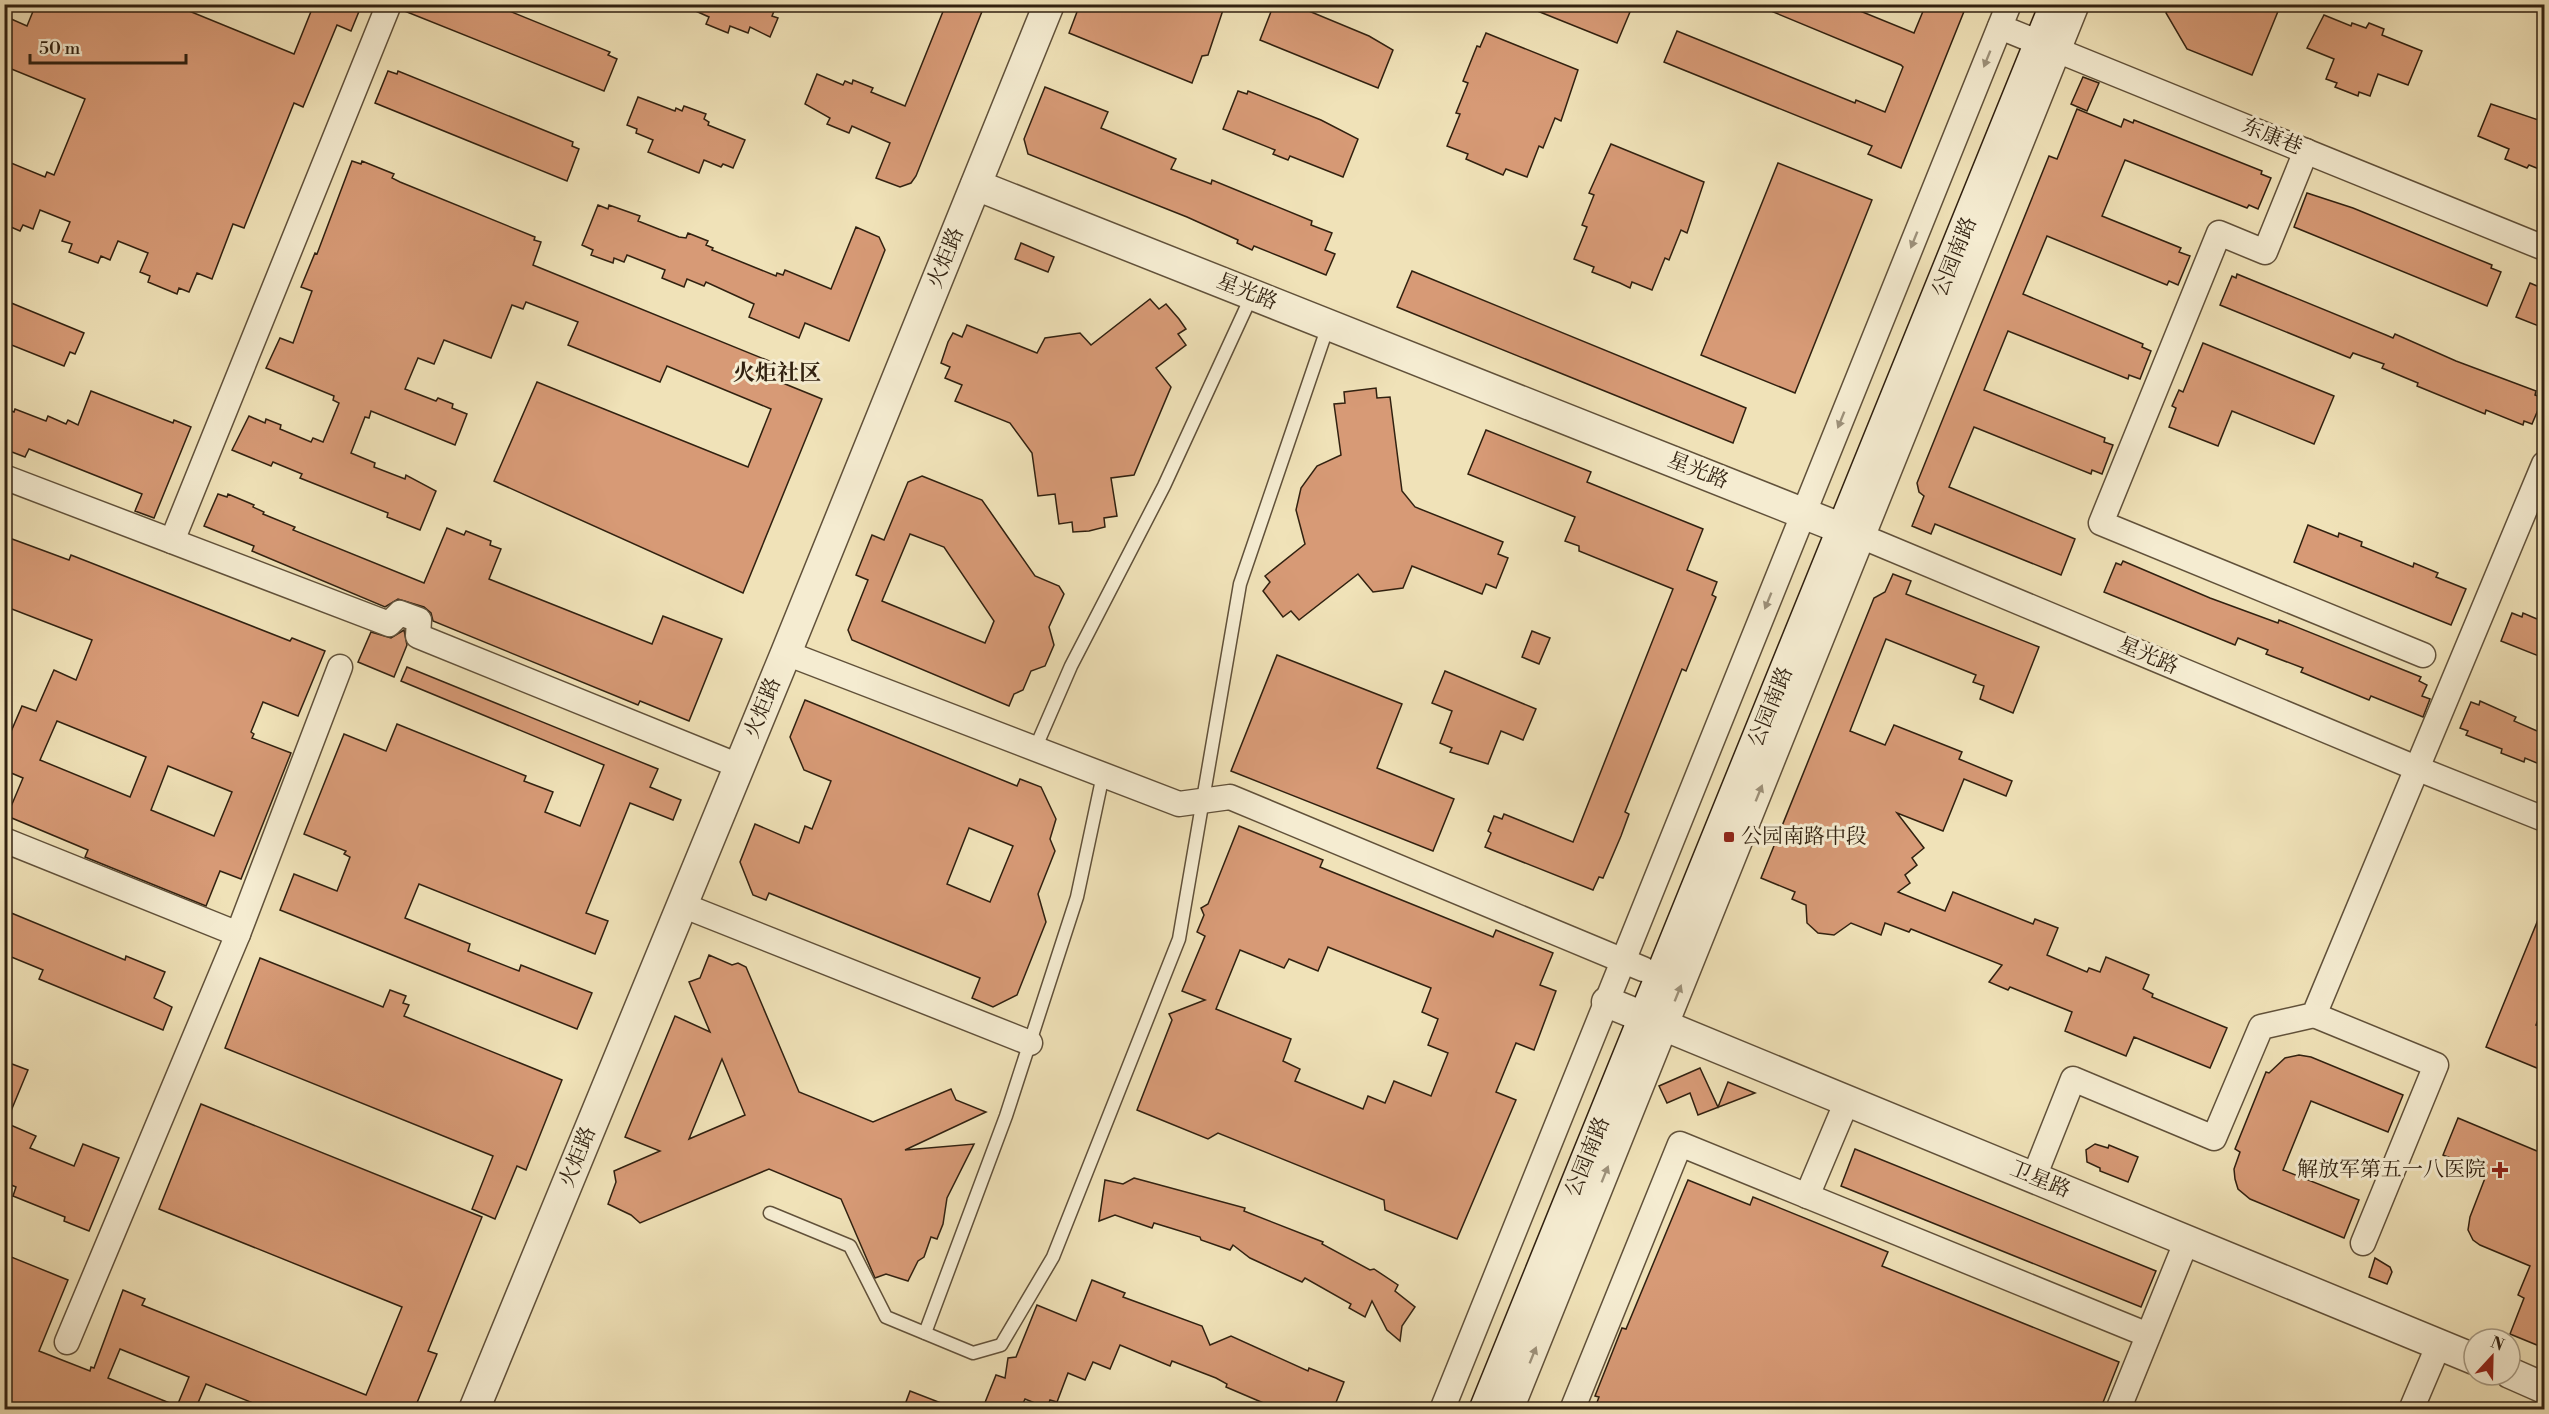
<svg xmlns="http://www.w3.org/2000/svg" width="2549" height="1414" font-family="'Libre Bodoni','Noto Serif SC',serif">
	<rect width="100%" height="100%" fill="#f0e2b8"/>
	<filter id="stains"><feTurbulence type="fractalNoise" baseFrequency=".00333" numOctaves="4"/><feColorMatrix values="0 0 0 0 .2 0 0 0 0 .09 0 0 0 0 .02 0 0 0 .5 -.17"/></filter>
	<radialGradient id="worn" r=".72"><stop offset=".6" stop-color="#630" stop-opacity="0"/><stop offset="1" stop-color="#630" stop-opacity=".3"/></radialGradient>
	<g fill="#d79a76" stroke="#312110" stroke-width="1.5" fill-rule="evenodd">
		<polygon points="36,4 172,4 294,54 314,4 362,4 351,31 337,25 303,107 294,103 244,228 233,224 212,279 197,273 189,292 179,288 177,294 148,282 150,276 140,272 148,253 118,241 110,260 101,256 98,263 69,252 72,244 62,241 70,222 40,210 33,229 23,225 20,231 4,224 4,160 45,177 47,172 54,175 85,99 4,66 4,30 9,18 27,26"/>
		<polygon points="403,4 492,4 610,52 608,55 617,59 604,91 402,10"/>
		<polygon points="680,4 777,4 772,16 778,18 770,37 750,27 748,33 730,26 728,33 706,24 709,17"/>
		<polygon points="946,4 985,4 916,176 911,183 900,187 876,178 890,143 852,126 849,133 827,124 830,118 805,104 817,74 843,85 845,81 852,84 853,80 873,88 871,92 905,106"/>
		<polygon points="1080,4 1225,4 1208,55 1202,56 1192,83 1069,33"/>
		<polygon points="1274,4 1292,4 1369,36 1393,50 1378,88 1260,40"/>
		<polygon points="1520,4 1612,4 1630,12 1617,43"/>
		<polygon points="1754,4 1843,4 1914,33 1926,4 1967,4 1901,168 1868,154 1872,146 1664,62 1677,31 1855,103 1856,100 1885,112 1903,67 1901,65"/>
		<polygon points="2170,4 2281,4 2252,75 2187,49 2166,13"/>
		<polygon points="2324,15 2351,26 2352,23 2366,28 2369,23 2384,29 2382,35 2422,51 2408,85 2378,74 2370,96 2359,92 2358,96 2335,87 2337,83 2326,79 2334,59 2307,48"/>
		<polygon points="1486,33 1578,70 1561,121 1555,118 1543,148 1539,146 1527,177 1506,169 1503,175 1466,159 1468,154 1447,146 1460,114 1456,113 1468,83 1463,81 1477,46 1480,47"/>
		<polygon points="388,71 397,74 398,71 573,142 572,146 579,149 567,181 375,103"/>
		<polygon points="2083,77 2099,83 2087,111 2071,104"/>
		<polygon points="1045,87 1108,112 1101,128 1176,159 1171,169 1211,184 1212,180 1312,221 1311,225 1332,233 1325,250 1335,254 1326,275 1254,246 1252,250 1237,243 1238,240 1187,217 1028,154 1024,139"/>
		<polygon points="1238,91 1247,94 1248,91 1321,120 1358,139 1343,177 1290,156 1288,160 1273,154 1275,150 1223,129"/>
		<polygon points="638,97 675,111 676,108 682,111 684,106 706,114 704,119 709,122 708,125 745,140 733,168 723,164 721,167 704,160 699,173 648,152 653,140 636,133 637,129 627,125"/>
		<polygon points="2491,104 2544,122 2544,155 2539,169 2529,165 2527,168 2505,159 2509,149 2478,136"/>
		<polygon points="2077,109 2121,127 2124,119 2133,123 2134,120 2262,171 2261,174 2271,178 2258,209 2249,205 2247,208 2125,160 2102,216 2181,248 2179,252 2190,256 2178,285 2169,281 2167,285 2047,236 2023,294 2143,344 2142,347 2151,351 2140,379 2129,375 2128,379 2008,331 1984,390 2105,438 2104,442 2113,445 2102,474 2092,470 2091,474 1974,427 1949,487 2075,539 2061,575 1935,524 1931,534 1912,526 1924,496 1919,492 1917,483 2049,156 2057,159"/>
		<polygon points="1611,144 1704,182 1687,233 1681,230 1669,260 1665,258 1652,290 1632,282 1630,288 1620,283 1592,272 1594,267 1574,259 1587,227 1582,225 1594,195 1589,193"/>
		<polygon points="352,161 361,164 362,161 394,174 392,178 400,182 535,237 534,240 541,242 533,265 769,361 763,375 822,399 743,593 494,481 537,382 748,467 771,409 667,366 660,382 568,345 578,322 526,302 523,309 512,305 491,358 444,340 434,364 418,358 405,389 436,401 438,398 453,404 452,408 467,414 455,445 371,411 369,418 365,417 351,453 375,463 374,467 405,479 406,475 436,491 420,530 387,517 388,513 300,478 302,474 273,462 271,466 232,450 249,416 265,423 266,419 281,425 280,429 311,442 313,438 323,442 339,403 333,400 334,396 266,368 280,338 293,343 312,291 301,287 315,253 317,254"/>
		<polygon points="1778,163 1872,200 1795,393 1701,355"/>
		<polygon points="2307,193 2353,208 2492,265 2491,268 2501,272 2487,306 2294,227"/>
		<polygon points="598,205 608,209 609,205 640,216 638,221 679,237 686,238 688,233 708,241 706,245 713,248 712,250 776,276 777,273 783,275 785,270 831,289 856,227 879,237 885,250 849,341 805,323 799,338 749,317 754,304 706,282 704,286 687,279 684,287 662,278 665,270 627,255 624,262 614,258 613,263 591,255 593,250 582,245"/>
		<polygon points="1021,243 1054,257 1048,272 1015,259"/>
		<polygon points="1412,271 1746,408 1733,443 1397,307"/>
		<polygon points="2237,274 2386,335 2393,338 2395,334 2456,361 2536,391 2535,395 2543,398 2532,424 2524,421 2523,425 2486,410 2485,414 2417,386 2418,383 2382,368 2384,364 2353,353 2350,358 2220,305 2232,276 2236,278"/>
		<polygon points="2530,283 2544,289 2544,328 2516,317"/>
		<polygon points="1150,299 1159,309 1166,304 1179,319 1186,329 1178,334 1186,345 1156,368 1171,387 1134,475 1111,478 1117,516 1104,518 1105,527 1089,531 1073,532 1072,522 1059,524 1055,494 1038,496 1032,453 1010,423 955,401 962,385 945,378 950,367 941,363 948,342 953,333 962,337 967,325 1037,353 1045,338 1080,333 1091,345"/>
		<polygon points="4,300 84,333 75,354 70,352 64,366 4,342"/>
		<polygon points="2203,343 2334,396 2314,444 2232,411 2218,446 2169,427 2176,408 2172,406 2179,390 2183,392"/>
		<polygon points="1376,388 1377,398 1390,397 1402,491 1415,507 1503,542 1498,554 1508,558 1496,588 1486,584 1482,594 1412,566 1403,588 1373,592 1358,574 1299,620 1291,611 1283,617 1263,591 1270,582 1265,576 1305,544 1296,510 1301,488 1317,466 1341,455 1334,404 1345,403 1344,392"/>
		<polygon points="91,391 173,423 174,420 191,427 154,518 135,511 142,494 29,449 25,457 4,449 4,408 14,412 15,409 46,421 48,416 66,424 68,420 78,425"/>
		<polygon points="1486,430 1591,472 1587,482 1703,529 1687,570 1717,582 1712,595 1716,597 1686,671 1682,669 1625,812 1629,814 1621,836 1603,878 1599,877 1593,890 1485,847 1491,833 1488,831 1494,816 1502,819 1504,814 1573,842 1673,589 1579,551 1579,546 1565,541 1575,517 1468,474"/>
		<path d="M922,476L982,500L1035,576L1059,586L1064,594L1049,627L1054,645L1045,666L1031,671L1023,690L1014,694L1009,706L852,640L848,630L868,580L856,575L872,535L884,540L908,482ZM910,534L944,547L994,621L985,643L882,601Z"/>
		<polygon points="218,494 227,497 228,494 254,505 253,507 264,512 263,514 295,527 293,530 424,583 447,528 464,535 466,531 491,541 490,545 501,549 489,579 652,644 663,616 722,639 689,721 640,701 638,705 433,621 431,613 424,607 398,599 385,607 252,551 254,546 204,526"/>
		<polygon points="2308,525 2338,537 2339,533 2362,542 2361,546 2413,567 2414,563 2438,573 2436,577 2466,589 2451,625 2294,562"/>
		<path d="M4,536L69,560L71,555L290,641L292,638L325,651L298,716L263,702L251,732L254,734L252,738L291,753L241,879L220,871L206,906L85,857L88,850L7,816L23,778L4,770V748L22,706L36,711L54,670L76,680L92,640L4,606ZM57,721L146,757L130,797L40,760ZM168,766L232,792L214,836L151,810Z"/>
		<polygon points="2123,561 2210,598 2278,623 2279,620 2421,677 2419,681 2427,685 2422,696 2430,699 2423,717 2371,696 2369,700 2301,672 2303,668 2266,654 2268,650 2238,638 2235,645 2104,592 2116,563 2121,565"/>
		<polygon points="1893,574 1911,581 1906,594 2039,647 2013,713 1980,699 1984,686 1973,682 1976,675 1886,639 1850,731 1885,745 1894,725 1962,752 1959,759 2012,781 2006,796 1964,779 1943,831 1897,813 1924,848 1912,858 1917,865 1905,875 1910,883 1898,892 1945,911 1953,892 2033,924 2035,919 2058,928 2047,955 2087,972 2089,968 2100,972 2106,957 2149,975 2143,989 2153,994 2152,997 2227,1028 2210,1068 2134,1037 2126,1056 2065,1031 2072,1012 2010,987 2008,990 1989,982 2002,965 1911,929 1909,932 1885,923 1881,935 1851,923 1834,935 1818,933 1807,923 1806,905 1792,899 1795,892 1761,878 1874,598 1885,592"/>
		<polygon points="2512,613 2522,617 2523,613 2544,622 2544,658 2501,641"/>
		<polygon points="404,630 407,645 394,677 358,662 371,632 391,638"/>
		<polygon points="1532,631 1550,638 1539,664 1522,657"/>
		<polygon points="1277,655 1402,704 1377,768 1454,799 1433,851 1231,771"/>
		<polygon points="407,667 658,769 650,787 681,800 673,820 630,803 586,913 608,921 595,954 419,884 405,918 470,944 468,951 519,971 521,965 592,993 577,1029 280,910 294,874 337,891 350,857 344,854 346,851 304,834 344,734 386,751 397,724 526,776 524,781 553,792 545,812 580,826 604,765 401,681"/>
		<polygon points="1445,671 1536,709 1523,740 1501,731 1488,764 1450,752 1452,748 1440,743 1452,711 1432,703"/>
		<path d="M805,700L1017,786L1020,779L1041,787L1056,819L1050,839L1055,851L1038,894L1046,922L1017,995L993,1007L972,998L980,978L769,893L766,900L753,895L740,862L755,824L799,843L805,826L812,829L831,781L804,770L790,737ZM969,828L1013,846L990,902L947,884Z"/>
		<polygon points="2480,701 2516,717 2514,721 2544,734 2544,766 2525,758 2524,762 2501,753 2502,749 2466,735 2468,731 2460,728 2471,702 2479,705"/>
		<path d="M1239,826L1323,860L1320,867L1493,937L1496,930L1553,953L1540,985L1556,991L1534,1050L1516,1043L1496,1092L1516,1100L1457,1239L1385,1210L1384,1200L1218,1133L1208,1139L1137,1110L1172,1020L1169,1014L1205,1000L1182,991L1205,936L1197,932L1204,915L1201,908L1208,904ZM1328,947L1431,988L1422,1012L1438,1019L1428,1045L1448,1053L1431,1096L1394,1081L1385,1103L1368,1096L1363,1109L1295,1081L1300,1069L1283,1061L1291,1039L1216,1009L1240,950L1284,968L1289,959L1318,971Z"/>
		<polygon points="2544,905 2544,1004 2536,1025 2544,1028 2544,1071 2486,1047"/>
		<polygon points="4,910 125,960 126,956 165,972 154,998 172,1007 163,1030 39,979 43,970 4,954"/>
		<path d="M709,955L732,965L738,963L746,967L799,1092L873,1122L951,1089L956,1100L986,1112L905,1150L974,1144L947,1198L943,1224L937,1239L931,1237L924,1257L918,1261L908,1281L886,1274L875,1278L841,1199L769,1169L640,1223L631,1215L608,1204L616,1182L614,1171L660,1151L625,1137L675,1016L710,1032L689,982L700,978ZM722,1059L745,1115L689,1139Z"/>
		<polygon points="260,958 383,1007 390,990 406,996 403,1003 409,1005 404,1016 562,1080 526,1170 517,1166 495,1219 472,1209 493,1156 225,1048"/>
		<polygon points="2299,1055 2311,1057 2403,1095 2388,1132 2311,1101 2283,1170 2359,1200 2344,1238 2250,1199 2238,1189 2235,1179 2234,1169 2240,1152 2235,1149 2266,1072 2269,1073 2285,1058"/>
		<polygon points="4,1061 28,1070 6,1123 36,1136 30,1148 74,1166 83,1144 119,1158 89,1231 64,1221 65,1217 13,1196 16,1187 4,1182"/>
		<polygon points="1700,1068 1718,1107 1728,1082 1755,1093 1698,1115 1690,1093 1667,1103 1659,1086"/>
		<path d="M201,1104L482,1217L428,1351L437,1354L414,1410H270L206,1384L195,1410H4V1254L68,1280L39,1351L90,1371L91,1367L94,1368L123,1290L145,1299L142,1305L366,1395L402,1307L159,1209ZM120,1349L189,1377L177,1406L108,1378Z"/>
		<polygon points="2458,1118 2544,1154 2544,1348 2510,1334 2524,1298 2518,1295 2530,1266 2480,1245 2473,1240 2468,1230 2470,1217 2487,1173 2443,1155"/>
		<polygon points="2095,1144 2108,1148 2109,1145 2138,1157 2128,1182 2100,1171 2100,1168 2087,1162 2086,1150"/>
		<polygon points="1855,1149 2156,1271 2141,1307 1841,1186"/>
		<polygon points="1134,1178 1245,1208 1244,1211 1323,1242 1322,1244 1370,1270 1374,1269 1398,1285 1395,1291 1415,1307 1402,1326 1400,1341 1387,1330 1372,1301 1365,1317 1349,1308 1351,1304 1305,1278 1302,1282 1250,1258 1233,1245 1230,1250 1201,1240 1200,1237 1154,1223 1152,1228 1115,1215 1099,1221 1105,1180 1123,1184"/>
		<polygon points="1688,1180 1750,1205 1753,1197 1888,1252 1882,1266 2119,1362 2100,1410 1594,1410 1599,1397 1595,1396 1622,1328 1626,1329"/>
		<polygon points="2375,1258 2390,1267 2392,1272 2387,1284 2369,1277"/>
		<polygon points="1092,1280 1125,1293 1123,1297 1202,1326 1210,1345 1231,1336 1308,1371 1309,1368 1344,1382 1333,1410 1280,1410 1226,1387 1227,1384 1216,1378 1172,1361 1170,1366 1120,1345 1110,1369 1093,1362 1085,1380 1068,1373 1057,1402 1050,1400 1047,1408 1025,1399 1020,1410 982,1410 996,1375 1005,1378 1008,1358 1016,1357 1037,1305 1076,1321"/>
		<polygon points="910,1391 954,1408 954,1410 903,1410"/>
	</g>
	<g fill="none" stroke-linecap="round" stroke-linejoin="round">
		<defs>
			<g id="service">
				<polyline points="1035,749 1071,666 1164,486 1252,295"/>
				<polyline points="770,1213 850,1246 886,1317 973,1353 1001,1345 1053,1257 1179,939 1240,584 1328,326"/>
				<polyline points="925,1333 1006,1116 1077,897 1103,775"/>
			</g>
			<g id="minor">
				<polyline points="2000,27 2544,248"/>
				<polyline points="2306,151 2265,252 2219,233 2101,523 2423,655"/>
				<polyline points="4,477 389,624 400,613 419,620 418,636 739,766"/>
				<polyline points="1863,537 2416,768 2544,819"/>
				<polyline points="172,541 389,4"/>
				<polyline points="786,653 1179,804 1230,797 1643,969"/>
				<polyline points="4,840 238,934"/>
				<polyline points="682,905 1030,1043"/>
				<polyline points="2314,1015 2436,1065 2363,1243"/>
				<polyline points="2034,1177 2073,1079 2214,1138 2261,1027 2314,1015 2544,464"/>
				<polyline points="1807,1196 1847,1101"/>
				<polyline points="67,1342 238,934 340,667"/>
				<polyline points="1442,1410 2009,4"/>
				<polyline points="1511,1410 2077,4"/>
				<polyline points="1572,1410 1680,1144 2148,1335"/>
				<polyline points="2118,1410 2187,1240"/>
				<polyline points="2411,1410 2439,1344"/>
			</g>
			<g id="tertiary">
				<polyline points="976,185 1863,537"/>
				<polyline points="1607,1002 2474,1359"/>
				<polyline points="2510,1373 2544,1388"/>
				<polyline points="474,1410 786,653 1049,4"/>
			</g>
			<polyline id="secondary" points="1486,1410 2057,4"/>
		</defs>
		<use href="#service" stroke="#61513a" stroke-width="15"/>
		<use href="#minor" stroke="#61513a" stroke-width="27"/>
		<use href="#tertiary" stroke="#61513a" stroke-width="33"/>
		<use href="#secondary" stroke="#312110" stroke-width="36"/>
		<use href="#service" stroke="#f5ecd1" stroke-width="12"/>
		<use href="#minor" stroke="#f5ecd1" stroke-width="24"/>
		<use href="#tertiary" stroke="#f5ecd1" stroke-width="30"/>
		<use href="#secondary" stroke="#f5ecd1" stroke-width="33"/>
	</g>
	<defs><path id="oneway-solid" d="M-6-.8H1V-3.2L6.5 0L1 3.2V.8H-6Z" transform="scale(1.5)"/></defs>
	<g fill="#9d917a">
		<use href="#oneway-solid" transform="translate(1987 59) rotate(112)"/>
		<use href="#oneway-solid" transform="translate(1914 240) rotate(112)"/>
		<use href="#oneway-solid" transform="translate(1841 420) rotate(112)"/>
		<use href="#oneway-solid" transform="translate(1768 601) rotate(112)"/>
		<use href="#oneway-solid" transform="translate(1759 793) rotate(-68)"/>
		<use href="#oneway-solid" transform="translate(1678 993) rotate(-68)"/>
		<use href="#oneway-solid" transform="translate(1605 1174) rotate(-68)"/>
		<use href="#oneway-solid" transform="translate(1533 1355) rotate(-68)"/>
	</g>
	<g fill="#8f2418" stroke="#f5ecd1" stroke-width="2">
		<rect x="1723" y="831" width="12" height="12" rx="3"/>
		<path d="M2497 1161h6v6h6v6h-6v6h-6v-6h-6v-6h6z"/>
	</g>
	<g text-anchor="middle" dominant-baseline="central" stroke-width="6" stroke-linejoin="round" paint-order="stroke">
		<g font-size="21" fill="#312110" stroke="#f5ecd1">
			<text transform="translate(2272 137) rotate(22)">东康巷</text>
			<text transform="translate(1955 257) rotate(-68)">公园南路</text>
			<text transform="translate(946 258) rotate(-68)">火炬路</text>
			<text transform="translate(1247 292) rotate(22)">星光路</text>
			<text transform="translate(1698 471) rotate(22)">星光路</text>
			<text transform="translate(2148 656) rotate(23)">星光路</text>
			<text transform="translate(1771 707) rotate(-68)">公园南路</text>
			<text transform="translate(763 708) rotate(-68)">火炬路</text>
			<text transform="translate(578 1157) rotate(-68)">火炬路</text>
			<text transform="translate(1588 1157) rotate(-68)">公园南路</text>
			<text transform="translate(2040 1180) rotate(22)">卫星路</text>
		</g>
		<g font-size="21" fill="#312110" stroke="#f5ecd1" text-anchor="start">
			<text x="1741" y="837">公园南路中段</text>
			<text x="2486" y="1170" text-anchor="end">解放军第五一八医院</text>
		</g>
		<g font-size="22" font-weight="bold" fill="#312110" stroke="#f5ecd1">
			<text x="777" y="373">火炬社区</text>
		</g>
	</g>
	<rect width="2549" height="1414" fill="none" stroke="#f0e2b8" stroke-width="24"/>
	<rect x="6" y="6" width="2537" height="1402" fill="none" stroke="#312110" stroke-width="3"/>
	<rect x="12" y="12" width="2525" height="1390" fill="none" stroke="#312110" stroke-width="1.5"/>
	<g transform="translate(2492 1357) rotate(22)"><circle r="28" fill="#f5ecd1" stroke="#a79b84" stroke-width="1.5"/>
	<path d="M0-4.5L10 22L0 15L-10 22Z" fill="#8f2418"/>
	<text y="-9" font-size="16" font-weight="bold" text-anchor="middle" fill="#312110">N</text>
	</g>
	<path d="M30 54v9h156v-9" fill="none" stroke="#312110" stroke-width="3"/>
	<text x="39" y="54" font-size="18" fill="#312110" stroke="#f5ecd1" stroke-width="4.5" paint-order="stroke">50 m</text>
	<rect width="100%" height="100%" filter="url(#stains)"/>
	<rect width="100%" height="100%" fill="url(#worn)"/>
</svg>
